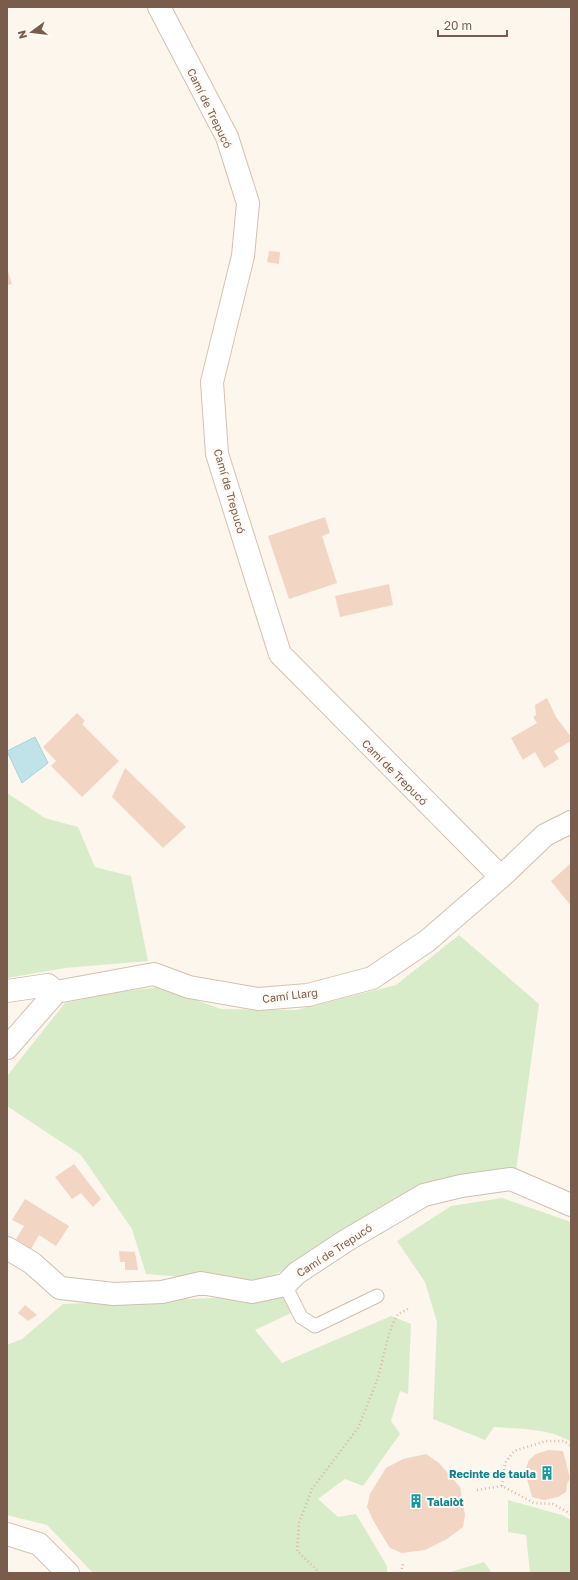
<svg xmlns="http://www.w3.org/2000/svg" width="578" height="1580" font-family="'Golos Text',sans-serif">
	<rect width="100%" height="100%" fill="#fdf6ec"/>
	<g fill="#d8ecc9">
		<polygon points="7,793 45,818 78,827 95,867 131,876 148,961 65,968 7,978"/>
		<polygon points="459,935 539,1004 516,1171 454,1178 397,1197 269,1279 232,1281 146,1274 132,1229 81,1155 7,1106 7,1076 65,1003 118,992 160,987 221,1009 296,1010 396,985"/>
		<path d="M502,1198L571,1222V1442C551,1428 518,1429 494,1427L485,1440L433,1419L437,1322L425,1282L397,1241L451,1206Z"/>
		<polygon points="281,1293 291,1313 255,1330 282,1363 391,1316 411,1324 408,1394 400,1391 391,1421 400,1434 363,1486 345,1479 318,1499 338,1517 356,1514 387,1566 387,1573 93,1573 47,1525 7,1515 7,1345 22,1339 63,1304 238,1297"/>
		<polygon points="508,1500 562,1515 571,1520 571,1573 530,1573 526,1535 508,1532"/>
		<polygon points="484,1562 492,1573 447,1573"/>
	</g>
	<polygon fill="#bfe3e8" stroke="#a5d3da" points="35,737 48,763 22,783 7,751"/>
	<g fill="#f3d5c3">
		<polygon points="269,251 280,252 279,264 267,262"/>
		<polygon points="7,268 12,284 7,285"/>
		<polygon points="325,517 330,533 322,536 337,583 289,599 268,536"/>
		<polygon points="389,584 393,605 340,617 335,596"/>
		<polygon points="547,698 556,717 571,737 571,741 554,751 559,759 544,768 535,752 523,760 511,738 537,723 533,717 536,715 535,705"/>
		<polygon points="77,713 85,721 82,724 119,761 82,797 51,766 56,761 43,747"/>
		<polygon points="125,768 186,827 163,848 112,797"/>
		<polygon points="571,863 571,906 551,881"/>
		<polygon points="74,1164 101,1199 93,1207 81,1193 72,1199 55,1177"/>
		<polygon points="25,1199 69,1226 56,1246 39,1235 31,1249 16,1239 24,1226 12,1220"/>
		<polygon points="119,1251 135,1252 138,1270 125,1270 125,1262 120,1262"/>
		<polygon points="25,1305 37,1315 28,1321 18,1313"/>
		<polygon points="549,1450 563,1451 570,1478 567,1484 566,1492 558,1497 544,1500 532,1497 527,1479 526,1468 529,1460 536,1454"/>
		<polygon points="426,1454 439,1463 460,1487 465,1515 463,1527 447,1539 425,1550 402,1553 390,1548 374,1522 367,1507 370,1494 386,1468 403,1459"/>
	</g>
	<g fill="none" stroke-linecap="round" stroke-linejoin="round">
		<defs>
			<polyline id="lane" points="285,1285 301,1317 315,1326 377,1296"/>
			<g id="street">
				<polyline points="501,877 545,835 571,822"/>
				<polyline points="7,991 48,985 56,992"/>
				<polyline points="7,1248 32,1263 60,1288 114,1294 162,1292 201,1283 252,1292 285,1285 297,1273 347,1240 424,1195 461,1186 511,1179 571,1205"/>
			</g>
			<g id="secondary">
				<polyline points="7,1048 56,992 154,974 189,987 258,999 308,995 372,978 427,941 501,877 280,654 217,454 212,382 243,256 248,203 227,137 159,7"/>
				<polyline points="7,1534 39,1544 68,1573"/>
			</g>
		</defs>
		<use href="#lane" stroke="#d1beb0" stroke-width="15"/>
		<use href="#street" stroke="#d1beb0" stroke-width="24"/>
		<use href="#secondary" stroke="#d6c0b0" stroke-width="24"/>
		<g stroke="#d9b8a5" stroke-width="2.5" stroke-dasharray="1 3" stroke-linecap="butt">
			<polyline points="502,1486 505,1463 514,1451 546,1441 564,1441 571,1446"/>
			<polyline points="477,1490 502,1486 534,1503 553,1504 571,1514"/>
			<polyline points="320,1573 297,1551 299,1523 312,1489 358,1428 378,1378 389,1334 394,1321 398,1314 408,1309"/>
			<polyline points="401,1573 403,1563"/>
		</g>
		<use href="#lane" stroke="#fff" stroke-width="13"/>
		<use href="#street" stroke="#fff" stroke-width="22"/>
		<use href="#secondary" stroke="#fff" stroke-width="22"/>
	</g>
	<defs>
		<symbol id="building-bare" viewBox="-9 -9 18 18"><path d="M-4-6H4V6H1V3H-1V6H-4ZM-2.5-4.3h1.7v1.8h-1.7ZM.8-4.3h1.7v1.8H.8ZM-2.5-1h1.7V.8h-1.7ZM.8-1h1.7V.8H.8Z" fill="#0f9aa8" stroke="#fffaf3" stroke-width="2.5" paint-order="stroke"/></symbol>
	</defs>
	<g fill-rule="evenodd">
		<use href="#building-bare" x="537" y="1463" width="20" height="20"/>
		<use href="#building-bare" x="406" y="1491" width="20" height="20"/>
	</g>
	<g text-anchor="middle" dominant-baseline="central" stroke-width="4" stroke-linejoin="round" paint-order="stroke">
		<g font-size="11" fill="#7a5c4d" stroke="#fffaf3">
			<text transform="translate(210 108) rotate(64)">Camí de Trepucó</text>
			<text transform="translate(230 491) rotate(74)">Camí de Trepucó</text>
			<text transform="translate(395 772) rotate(45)">Camí de Trepucó</text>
			<text transform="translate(290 995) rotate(-7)">Camí Llarg</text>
			<text transform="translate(334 1250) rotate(-33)">Camí de Trepucó</text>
		</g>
		<g font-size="11" font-weight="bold" fill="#0d838f" stroke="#fffaf3" text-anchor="end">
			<text x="536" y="1473">Recinte de taula</text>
			<text x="427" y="1501" text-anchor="start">Talaiòt</text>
		</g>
	</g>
	<rect width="578" height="1580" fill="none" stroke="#7a5c4d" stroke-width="16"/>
	<g transform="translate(32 32) rotate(255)" stroke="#fffaf3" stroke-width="3" paint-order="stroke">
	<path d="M0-3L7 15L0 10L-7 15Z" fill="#7a5c4d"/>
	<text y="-6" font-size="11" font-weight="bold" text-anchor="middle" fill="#7a5c4d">N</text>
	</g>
	<path d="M438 30v6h69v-6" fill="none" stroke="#7a5c4d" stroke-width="2"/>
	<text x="444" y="30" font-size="12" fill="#7a5c4d" stroke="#fffaf3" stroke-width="3" paint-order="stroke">20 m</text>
</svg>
